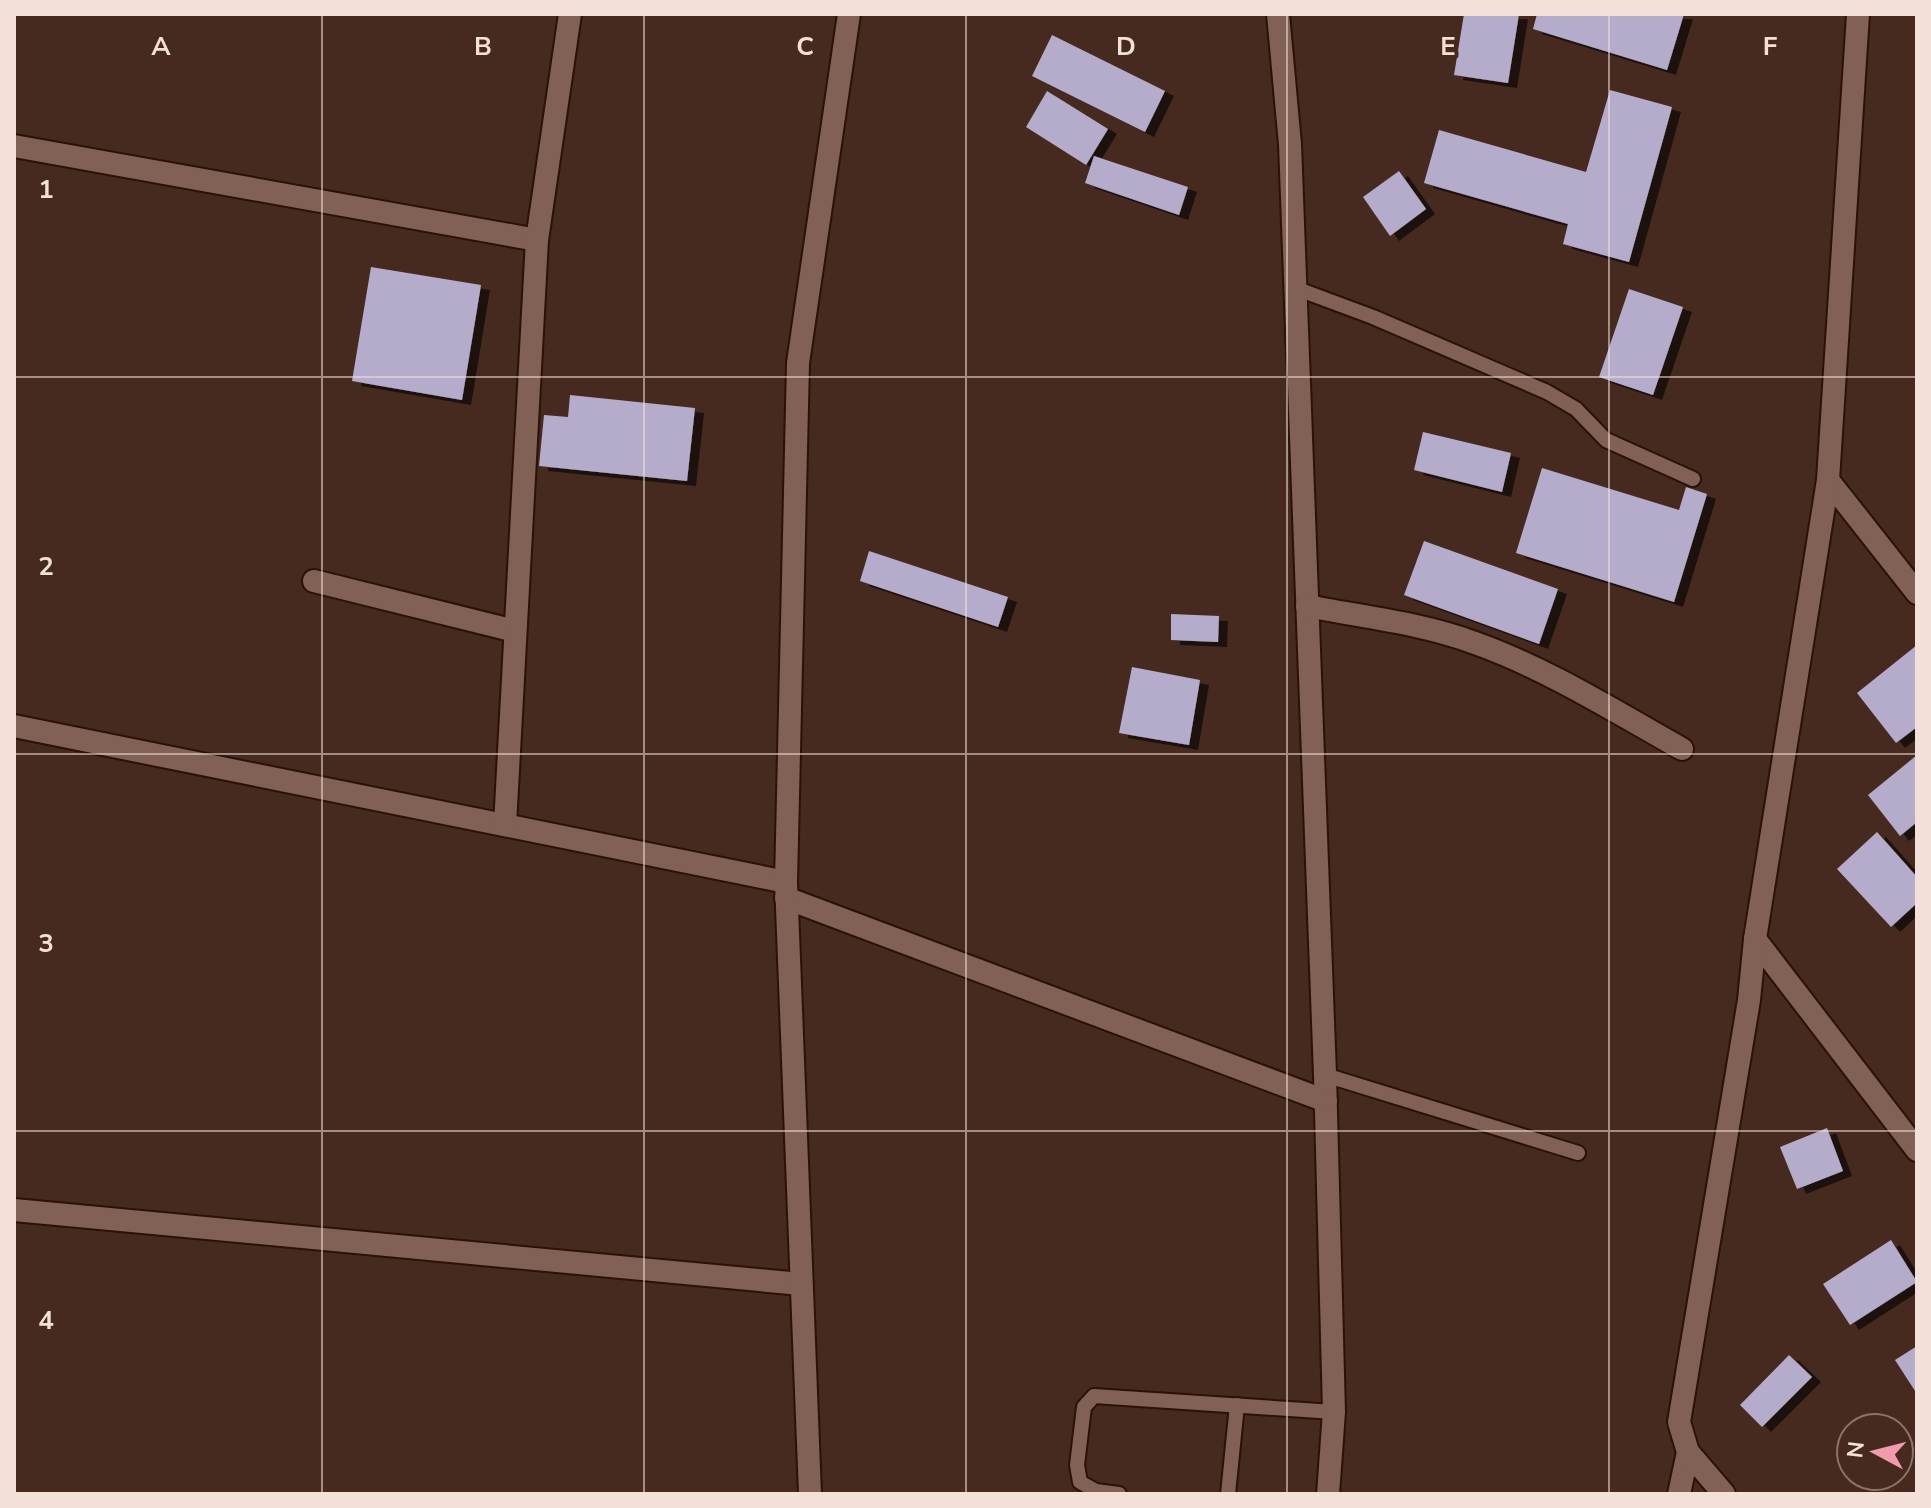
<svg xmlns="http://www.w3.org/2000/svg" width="1931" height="1508" font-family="'Nunito Sans',sans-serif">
	<defs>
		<filter id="shadow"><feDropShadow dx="9" dy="5" stdDeviation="0" flood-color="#0009"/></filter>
	</defs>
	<rect width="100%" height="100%" fill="#462a20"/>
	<g fill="#b5accc" filter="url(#shadow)">
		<polygon points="1464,14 1519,14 1508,83 1454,75"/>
		<polygon points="1537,14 1684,14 1667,70 1533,29"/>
		<polygon points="1052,35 1165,91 1145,132 1032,76"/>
		<polygon points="1610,90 1672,107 1629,262 1563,244 1568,224 1424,183 1439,130 1586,172"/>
		<polygon points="1047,91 1108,129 1086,165 1026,127"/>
		<polygon points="1094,156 1188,187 1179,215 1085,183"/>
		<polygon points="1399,171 1426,209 1390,236 1363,197"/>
		<polygon points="371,267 481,285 462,400 352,381"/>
		<polygon points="1629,289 1683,307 1653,395 1599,377"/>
		<polygon points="570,395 695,408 687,481 539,466 544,415 568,417"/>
		<polygon points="1423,432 1511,453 1502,492 1414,470"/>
		<polygon points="1542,468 1679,510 1686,487 1707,494 1674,602 1516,553"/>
		<polygon points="1424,541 1558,589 1539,644 1404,595"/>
		<polygon points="869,551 1008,597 998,627 860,581"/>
		<polygon points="1171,614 1219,616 1218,642 1171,640"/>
		<polygon points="1917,645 1917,727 1896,743 1857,693"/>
		<polygon points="1132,667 1200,680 1189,745 1119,733"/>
		<polygon points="1917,755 1917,822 1900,836 1868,795"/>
		<polygon points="1877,832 1917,877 1917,903 1891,927 1837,869"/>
		<polygon points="1827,1128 1843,1171 1797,1189 1780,1147"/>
		<polygon points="1891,1240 1917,1282 1850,1325 1823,1284"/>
		<polygon points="1917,1346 1917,1394 1895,1360"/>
		<polygon points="1789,1355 1812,1377 1762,1427 1740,1405"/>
	</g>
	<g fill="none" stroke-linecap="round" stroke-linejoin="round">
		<defs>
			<g id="service">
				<polyline points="1295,288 1373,317 1547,392 1576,409 1606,440 1693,479"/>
				<polyline points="1325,1075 1578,1153"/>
				<polyline points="1119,1494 1096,1491 1080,1482 1077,1465 1084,1407 1094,1396 1334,1412"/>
				<polyline points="1228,1494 1237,1405"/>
			</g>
			<g id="minor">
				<polyline points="1278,14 1290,144 1325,1075 1334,1412 1328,1494"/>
				<polyline points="14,146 537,240"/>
				<polyline points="1828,480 1917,593"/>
				<polyline points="314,581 515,631"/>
				<path d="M1307,606C1363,617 1422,623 1475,643C1548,669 1614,711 1682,749"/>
				<polyline points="14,726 786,882"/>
				<polyline points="505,825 537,240 570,14"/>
				<polyline points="786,898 1326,1101"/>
				<polyline points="1755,939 1917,1150"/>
				<polyline points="14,1210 801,1284"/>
				<polyline points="810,1494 786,882 798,363 849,14"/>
				<polyline points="1679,1494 1688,1452"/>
				<polyline points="1724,1494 1688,1452 1679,1422 1749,1000 1755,939 1828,480 1858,14"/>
			</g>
		</defs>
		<use href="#service" stroke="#2b1108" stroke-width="18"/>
		<use href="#minor" stroke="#2b1108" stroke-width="26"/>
		<use href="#service" stroke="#816055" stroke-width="14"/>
		<use href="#minor" stroke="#816055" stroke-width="22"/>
	</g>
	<path fill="none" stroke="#f3e0d9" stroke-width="2" stroke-opacity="0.55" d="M322,14V1494M644,14V1494M966,14V1494M1287,14V1494M1609,14V1494M14,377H1917M14,754H1917M14,1131H1917"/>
	<g font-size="26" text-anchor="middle" font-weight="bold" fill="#f3e0d9" stroke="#462a20" stroke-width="8" stroke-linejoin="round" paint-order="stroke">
		<text x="161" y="55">A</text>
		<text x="483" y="55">B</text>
		<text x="805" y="55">C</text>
		<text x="1126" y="55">D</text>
		<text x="1448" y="55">E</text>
		<text x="1770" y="55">F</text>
		<text x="46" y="198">1</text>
		<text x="46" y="575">2</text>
		<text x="46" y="952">3</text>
		<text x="46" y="1329">4</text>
	</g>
	<rect width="1931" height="1508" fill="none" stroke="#f3e0d9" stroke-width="32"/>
	<g transform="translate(1875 1452) rotate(277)"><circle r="38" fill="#462a20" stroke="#8b736a" stroke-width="2"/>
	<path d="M0-6L14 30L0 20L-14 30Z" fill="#f29aae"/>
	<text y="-12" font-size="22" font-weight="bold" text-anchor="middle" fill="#f3e0d9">N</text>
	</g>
</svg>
